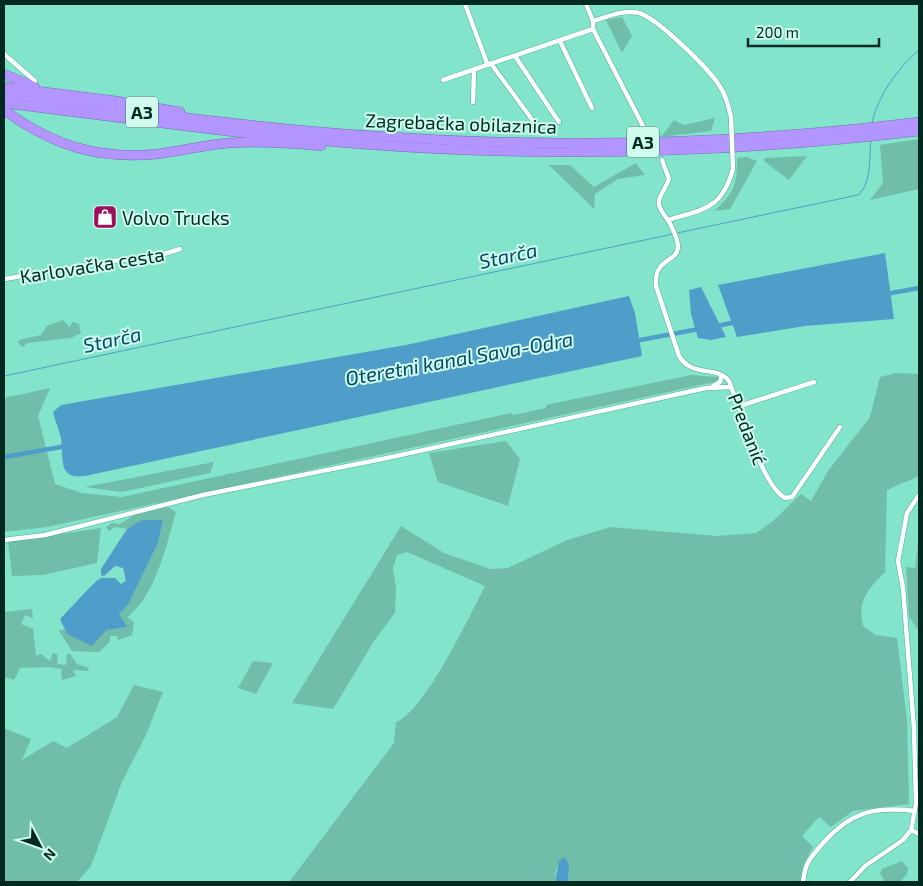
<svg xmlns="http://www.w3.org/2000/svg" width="923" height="886" font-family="'Exo 2',sans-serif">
	<rect width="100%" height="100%" fill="#83e4cc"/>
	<g fill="#70bda9">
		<polygon points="622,17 632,36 622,53 606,20"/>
		<polygon points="715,118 711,131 661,137 674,120 684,125"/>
		<polygon points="919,139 919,189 870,200 883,183 880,145"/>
		<polygon points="807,156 789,180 764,161 765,158"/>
		<path d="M747,157L757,161L730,209L714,211C734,193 737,185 737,158Z"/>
		<polygon points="636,163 645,175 618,179 595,194 594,209 549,165 570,165 594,187"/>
		<polygon points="63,320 70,327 72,322 79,324 81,333 71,338 27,343 23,347 17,342 22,339 41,335 47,326"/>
		<path d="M896,373L919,374V476L887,490L885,572C868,589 857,601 863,626L876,635L897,638L907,720L909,804L853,811L831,827L819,817L802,836L813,847L803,866L801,882H568L569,874L562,858L556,869L555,882H289L394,743L396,722C424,713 470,615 485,586L407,552L397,555L393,568L396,588L395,613L374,641L333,709L292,703L401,526L444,553L490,569L508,568L567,540L611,527L717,536L756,533L774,520L801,494L811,501L828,471L870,417L880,377Z"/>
		<polygon points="691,375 718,377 719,381 47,527 4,532 4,398 50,388 38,416 55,484 82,493 122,497 511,413 513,415 546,408 546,405"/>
		<polygon points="506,441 520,459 508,506 438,482 429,453"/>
		<polygon points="214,462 210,473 122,492 85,487"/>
		<path d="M168,507L176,512C167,544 155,597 127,617L134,622L132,635L118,640L117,636H110V642L99,652L72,651L59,631L64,629L67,634L128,627L119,614L128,605L158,543L163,520H142L127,529L115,527L109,531L106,527L112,523L120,524L134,515Z"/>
		<polygon points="101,528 97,563 43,575 12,576 8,542"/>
		<polygon points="919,534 919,631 909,617 906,567 915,568"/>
		<polygon points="32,609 33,618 25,615 21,624 33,629 36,656 41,654 50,661 53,653 57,654 58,664 66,665 67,654 70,654 77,664 89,668 88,671 73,670 76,676 62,680 61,669 50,667 20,668 14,680 4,677 4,612"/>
		<polygon points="253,661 273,663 256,694 238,688"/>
		<polygon points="134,685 163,692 146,735 122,782 91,866 77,882 4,882 4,728 31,739 22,760 53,741 67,748 117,717"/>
		<polygon points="902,861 908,868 907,874 900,882 885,882 880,873 882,869"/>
	</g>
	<g fill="#4f9eca">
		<polygon points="885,253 894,319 805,326 737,337 718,285"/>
		<polygon points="701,287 726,337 711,340 698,338 691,314 689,290"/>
		<path d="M629,296L635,313L642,356L85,476C57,480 64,458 61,438C59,429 55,421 53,412L61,405L406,345Z"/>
		<path d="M142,520H163L158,543L128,605L119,614L128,627L106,630L92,646L67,634L60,619C66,613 95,581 99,579C103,577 110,578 115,578L121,584L126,581L123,568L115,566L104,576L101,575V569L127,529Z"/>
		<polygon points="564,857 569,864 568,882 555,882 559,861"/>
	</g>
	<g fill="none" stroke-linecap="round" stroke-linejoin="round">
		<g stroke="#4f9eca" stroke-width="1">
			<path d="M872,123C878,95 898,68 919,50"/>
			<path d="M677,233L858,195C872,184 869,156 871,140"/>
			<polyline points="4,376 673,234"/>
		</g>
		<g stroke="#4f9eca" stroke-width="4.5">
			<polyline points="886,294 919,288"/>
			<polyline points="717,326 736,322"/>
			<polyline points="635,341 699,329"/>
			<polyline points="4,457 67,446"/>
		</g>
		<defs>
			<g id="street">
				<polyline points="465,4 487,63 492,65 539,129"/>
				<path d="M593,21C607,17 624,9 639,13C657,18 708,68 719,85C726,95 728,105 731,117"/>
				<polyline points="593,29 644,128"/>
				<polyline points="560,41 592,108"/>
				<polyline points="4,54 35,81"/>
				<polyline points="515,56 559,122"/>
				<polyline points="443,80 593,29 593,21 586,4"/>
				<polyline points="473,102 474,71"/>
				<path d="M662,160L669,179C661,200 651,199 668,220"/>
				<path d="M733,169C722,209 704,209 668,220C697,271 653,247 656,286L679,356C692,378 717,365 729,381C731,384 731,388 733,392C745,418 762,485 785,498L792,497L840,427"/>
				<polyline points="4,279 112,261 158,256 180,249"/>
				<polyline points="713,386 720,382 722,375"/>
				<polyline points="740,406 814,382"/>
				<polyline points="4,540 45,535 203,495 387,458 706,388 731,387"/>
				<polyline points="911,830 919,834"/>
				<path d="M803,882C805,862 811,857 824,842C851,812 875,806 915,811"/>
				<polyline points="850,882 865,866 903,840 911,830 916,804 914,729 903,588 898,561 907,513 919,495"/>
			</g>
			<g id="highway">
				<polyline points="4,74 35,87"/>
				<polyline points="4,87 116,101 180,112"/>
				<path d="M4,94C127,110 251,128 375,136C556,149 739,144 919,122"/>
				<path d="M4,103C123,118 242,135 361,144C547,158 735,153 919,131"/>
				<path d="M4,110C52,145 97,160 157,154C181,151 205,145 229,143C260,141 290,143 321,146"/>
			</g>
		</defs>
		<use href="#street" stroke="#48ac95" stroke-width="5.5"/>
		<use href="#highway" stroke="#746fb1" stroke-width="10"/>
		<use href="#street" stroke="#fff" stroke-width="4.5"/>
		<use href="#highway" stroke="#b395ff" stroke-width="9"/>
		<defs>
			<polyline id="street-bridge" points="731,117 733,169"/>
		</defs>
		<use href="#street-bridge" stroke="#48ac95" stroke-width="5.5" stroke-linecap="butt"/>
		<use href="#street-bridge" stroke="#fff" stroke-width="4.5"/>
	</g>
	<defs>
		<symbol id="shop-square" viewBox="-11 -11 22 22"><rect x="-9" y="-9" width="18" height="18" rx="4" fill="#9e105c" stroke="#cefbee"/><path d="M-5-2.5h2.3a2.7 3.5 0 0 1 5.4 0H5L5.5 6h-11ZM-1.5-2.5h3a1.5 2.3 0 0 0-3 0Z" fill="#fff"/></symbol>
	</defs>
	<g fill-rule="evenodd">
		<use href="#shop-square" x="91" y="203" width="28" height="28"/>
	</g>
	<g text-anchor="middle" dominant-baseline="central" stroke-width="4" stroke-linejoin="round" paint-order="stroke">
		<g fill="#cefbee" stroke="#3e685e" stroke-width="1">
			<rect x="126" y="96.5" width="32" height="31" rx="4"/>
			<rect x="627" y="126.5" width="32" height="31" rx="4"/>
		</g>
		<g font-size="18" font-weight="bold" fill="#002920">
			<text x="142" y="112">A3</text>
			<text x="643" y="142">A3</text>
		</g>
		<g font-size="19" fill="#002920" stroke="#cefbee">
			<text transform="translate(461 123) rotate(2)">Zagrebačka obilaznica</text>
			<text transform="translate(92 265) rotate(-9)">Karlovačka cesta</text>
			<text transform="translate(748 429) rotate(69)">Predanić</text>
		</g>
		<g font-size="19" fill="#002920" stroke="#cefbee" text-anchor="start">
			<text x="122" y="217">Volvo Trucks</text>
		</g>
		<g font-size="20" font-style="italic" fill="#044866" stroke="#cefbee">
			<text transform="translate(508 255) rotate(-12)">Starča</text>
			<text transform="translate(112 339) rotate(-12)">Starča</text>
			<text transform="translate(459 358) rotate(-10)">Oteretni kanal Sava-Odra</text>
		</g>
	</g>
	<rect width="923" height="886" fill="none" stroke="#002920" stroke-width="10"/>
	<g transform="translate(40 846) rotate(131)" stroke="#cefbee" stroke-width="4" paint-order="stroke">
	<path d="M0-4L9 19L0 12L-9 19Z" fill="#002920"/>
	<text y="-8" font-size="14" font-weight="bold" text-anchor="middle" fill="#002920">N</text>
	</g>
	<path d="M748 38v8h131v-8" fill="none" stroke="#002920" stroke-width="2.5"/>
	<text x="756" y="38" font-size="15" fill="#002920" stroke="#cefbee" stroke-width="4" paint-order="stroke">200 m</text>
</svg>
